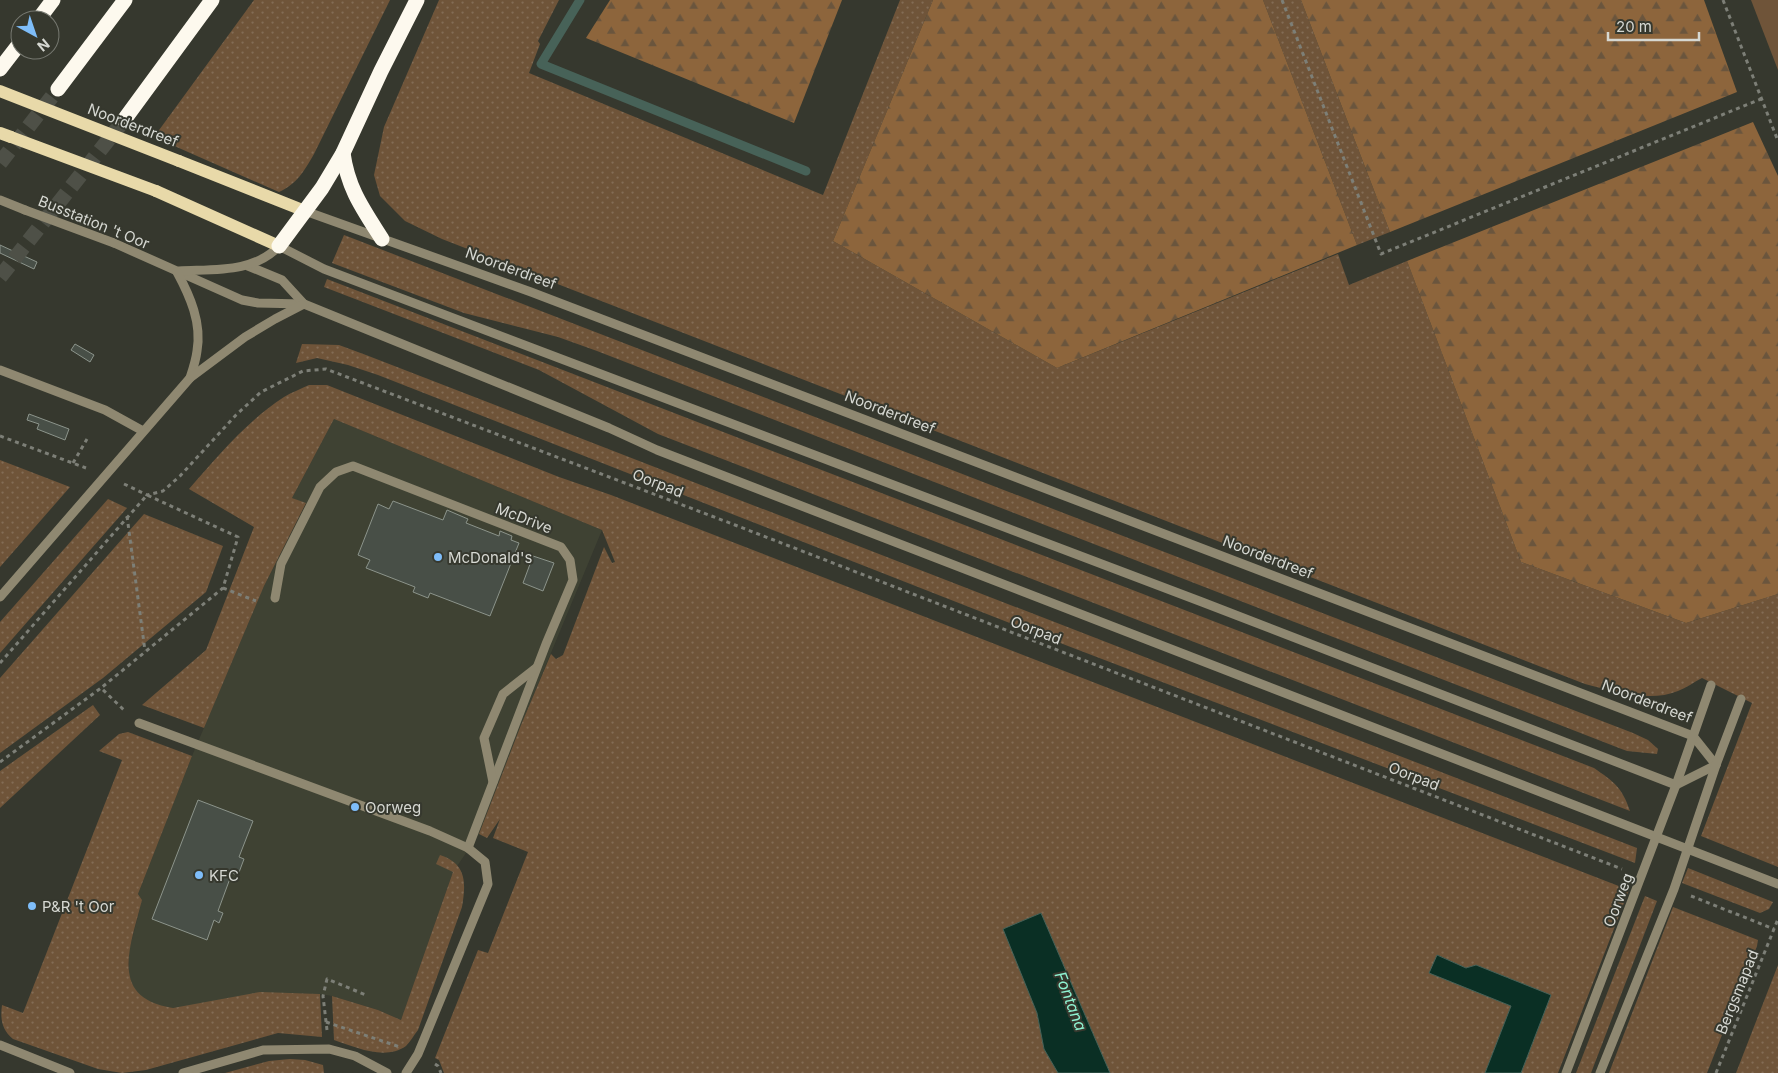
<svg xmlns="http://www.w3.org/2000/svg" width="1778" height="1073" font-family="Inter,sans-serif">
	<defs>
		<pattern id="grass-dots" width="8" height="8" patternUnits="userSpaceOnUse" patternTransform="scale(1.25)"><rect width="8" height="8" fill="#6f5439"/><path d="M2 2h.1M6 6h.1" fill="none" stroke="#836c55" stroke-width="1.8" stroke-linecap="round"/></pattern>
		<pattern id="forest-firs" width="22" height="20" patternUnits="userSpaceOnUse" patternTransform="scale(1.25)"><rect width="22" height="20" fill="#8d653c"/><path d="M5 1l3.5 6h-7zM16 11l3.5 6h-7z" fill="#6a553d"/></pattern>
	</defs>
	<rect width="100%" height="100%" fill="#36382e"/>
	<polygon fill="#3f4233" points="334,419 602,530 521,725 479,834 453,872 401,1020 378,1010 332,996 320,994 260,993 189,1007 173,1008 160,1006 144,999 134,989 129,976 129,951 142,900 138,894 192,756 264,586 306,504 292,498"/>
	<g fill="url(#grass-dots)">
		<path d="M254,0H390L314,154C304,171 297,184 279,192L154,137Z"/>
		<path d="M439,0H559L538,41L540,44L529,73L823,195L900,0H933L833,241L1057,368L1338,254L1349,285L1407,261L1521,562L1686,623L1778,594V867L1701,836L1752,703L1702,678C1694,682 1686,688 1678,691C1649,703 1614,691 1585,684L442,239L405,221L380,196L374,175L384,127Z"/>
		<polygon points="1263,0 1301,0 1390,232 1357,245"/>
		<polygon points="344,235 1633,733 1648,740 1658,749 1657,754 1627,751 1619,748 597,351 558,337 464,313 332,263"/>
		<path d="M327,279L1594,768C1614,782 1622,787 1630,811L658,434L539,370L324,287Z"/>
		<polygon points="302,344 339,345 366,355 1637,848 1635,863 1068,646 378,375 348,365 317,358 296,363"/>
		<path d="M309,385H327L347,393L559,477L611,495L1629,890L1558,1073H1521L1551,995L1476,965L1466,968L1438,955L1430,973L1511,1006L1485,1073H1110L1041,913L1004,929L1037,1013L1044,1049L1058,1073H444L439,1060L435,1058L478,950L488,953L528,852L493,838L500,819L487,838L479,834L521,725L551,654L556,659L563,655L604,547L612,563L615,562L602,530L334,419L292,498L306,503L264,586L204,728L142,705L206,650L254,527L189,489C218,456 247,421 284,397C292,392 301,389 309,385Z"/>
		<polygon points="0,460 70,487 0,567"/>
		<polygon points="108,499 127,508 0,653 0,622"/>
		<polygon points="144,514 223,546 206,592 103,678 0,753 0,678"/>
		<polygon points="93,705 100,715 0,808 0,771"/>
		<path d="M128,732L192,756L138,894L142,900C131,945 107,998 173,1008L260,992L320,994L322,1037L278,1033L146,1070L122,1073L98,1069L13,1039C2,1030 0,1019 2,1005L23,1013L122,760L99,751L119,734Z"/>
		<path d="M440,855C467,864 466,883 462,907L418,1030C414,1035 410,1042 406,1046C385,1061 355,1047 334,1040L332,996L378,1010L401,1020L453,872L436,864Z"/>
		<polygon points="1688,868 1773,902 1769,909 1760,913 1682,883"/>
		<polygon points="1645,896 1657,901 1591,1073 1576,1073"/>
		<polygon points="1673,907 1758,940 1757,946 1707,1073 1609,1073"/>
		<polygon points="1778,965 1778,1073 1736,1073"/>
		<polygon points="290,1059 305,1060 323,1065 324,1073 225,1073 269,1061"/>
	</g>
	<g fill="url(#forest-firs)">
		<polygon points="610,0 842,0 794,123 586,38"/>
		<polygon points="933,0 1263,0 1357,245 1057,368 833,241"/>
		<polygon points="1301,0 1704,0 1737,92 1390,232"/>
		<polygon points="1753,122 1778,176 1778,594 1686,623 1521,562 1407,261"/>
	</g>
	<polygon fill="#6f5439" points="1751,0 1778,0 1778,70"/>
	<g fill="#0a2f24" stroke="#476258">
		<polygon points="1041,913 1110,1073 1058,1073 1044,1049 1037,1013 1003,929"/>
		<polygon points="1437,955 1466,968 1476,965 1551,995 1521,1073 1485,1073 1511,1006 1429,973"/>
	</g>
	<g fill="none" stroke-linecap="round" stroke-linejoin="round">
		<polyline stroke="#476258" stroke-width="9" points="580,0 541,64 806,171"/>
	</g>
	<g fill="#484f47" stroke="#8c948b">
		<polygon points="0,245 37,262 34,269 0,253"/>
		<polygon points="75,344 94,355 90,362 71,350"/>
		<polygon points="29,414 69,429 65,440 37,429 39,424 27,420"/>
		<polygon points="393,501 443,520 447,510 468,519 466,523 499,536 500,531 512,536 511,540 519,543 490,616 430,593 428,598 413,592 415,587 366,568 370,560 358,555 378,504 389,509"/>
		<polygon points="533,556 554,563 543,591 523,583"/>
		<polygon points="198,800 253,821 239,857 244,859 238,875 232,873 218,911 223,913 219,923 214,920 207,940 152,919"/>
	</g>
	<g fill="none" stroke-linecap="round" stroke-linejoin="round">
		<g stroke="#4e5047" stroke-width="15" stroke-dasharray="15 8" stroke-linecap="butt">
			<polyline points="0,163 58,89"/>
			<polyline points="0,277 124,120"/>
		</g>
		<g stroke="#7d7f77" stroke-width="3" stroke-dasharray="4 4" stroke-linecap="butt">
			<polyline points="1282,0 1381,254 1761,99"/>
			<polyline points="1723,0 1778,141"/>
			<polyline points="0,436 86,468"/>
			<polyline points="73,463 87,439"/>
			<polyline points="124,484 147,495 163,491 180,476 236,415 261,392 303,371 326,369 735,525 1622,869"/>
			<polyline points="127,516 145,651"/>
			<polyline points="223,588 256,601"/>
			<polyline points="0,663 147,495 238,537 223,588 101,688"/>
			<polyline points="0,762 101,688 125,711"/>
			<polyline points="1691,896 1774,929"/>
			<polyline points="326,1022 400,1047"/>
			<polyline points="327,1030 323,996 327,979 366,995"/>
			<polyline points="435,1064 438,1066 441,1073"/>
			<polyline points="1716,1073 1778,919"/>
		</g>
		<g stroke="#8f8871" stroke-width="9">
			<polyline points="0,200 25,210"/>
			<polyline points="305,211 531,292 1693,736 1716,765"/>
			<polyline points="114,243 242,300 258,303 304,304 609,428 657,450 1778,884"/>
			<polyline points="248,266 282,280 304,304"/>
			<path d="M179,271C214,269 254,273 279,246L324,269L1202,602L1676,785L1716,765"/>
			<path d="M177,272C190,296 202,323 197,351C196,360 193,369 190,378"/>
			<polyline points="0,370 105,410 143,431"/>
			<polyline points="0,597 190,378 245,337 275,319 302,305"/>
			<polyline points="275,598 281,564 320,487 336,472 353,466 561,547 570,560 573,580 546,644 468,848"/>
			<polyline points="139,723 430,831 468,848 485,862 488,884 418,1054 406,1073"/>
			<polyline points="493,782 484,738 503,694 536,668"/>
			<polyline points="0,1045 70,1073"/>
			<polyline points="183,1073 263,1050 329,1049 355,1056 387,1073"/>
			<polyline points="1566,1073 1676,785 1711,685"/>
			<polyline points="1600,1073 1674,889 1716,765 1741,699"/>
		</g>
		<g stroke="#e8d9a9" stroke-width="12">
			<polyline points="0,133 11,137"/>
			<polyline points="179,161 305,211"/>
			<polyline points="156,191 279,246"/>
		</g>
		<g stroke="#fdf9ee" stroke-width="15">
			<polyline points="38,20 53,0"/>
			<polyline points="0,69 20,43"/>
			<polyline points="58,89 125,0"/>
			<polyline points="124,120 212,0"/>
			<path d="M343,153C348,189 363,209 382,239"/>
			<polyline points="279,246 322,188 343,153 381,71 417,0"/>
		</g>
		<polyline stroke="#8f8871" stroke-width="9" points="25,210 114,243"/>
		<g stroke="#e8d9a9" stroke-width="12">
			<polyline points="0,91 179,161"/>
			<polyline points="11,137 156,191"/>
		</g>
	</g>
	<g fill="#7ebdf9" stroke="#36382e" stroke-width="2">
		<circle cx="438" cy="557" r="5"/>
		<circle cx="355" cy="807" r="5"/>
		<circle cx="199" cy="875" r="5"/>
		<circle cx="32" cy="906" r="5"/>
	</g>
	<g text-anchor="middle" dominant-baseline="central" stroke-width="4" stroke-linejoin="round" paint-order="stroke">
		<g font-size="15" fill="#d6d8d2" stroke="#36382e">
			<text transform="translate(133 125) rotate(21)">Noorderdreef</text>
			<text transform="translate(94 222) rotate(22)">Busstation 't Oor</text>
			<text transform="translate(511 268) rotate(20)">Noorderdreef</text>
			<text transform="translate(890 412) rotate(21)">Noorderdreef</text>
			<text transform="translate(658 483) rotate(21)">Oorpad</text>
			<text transform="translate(524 518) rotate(21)">McDrive</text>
			<text transform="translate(1268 557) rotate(21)">Noorderdreef</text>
			<text transform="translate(1036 630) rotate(21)">Oorpad</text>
			<text transform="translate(1647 701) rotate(21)">Noorderdreef</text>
			<text transform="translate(1414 776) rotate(21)">Oorpad</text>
			<text transform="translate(1618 900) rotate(-69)">Oorweg</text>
			<text transform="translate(1737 992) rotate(-68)">Bergsmapad</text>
		</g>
		<g font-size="15" fill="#d6d8d2" stroke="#36382e" text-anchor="start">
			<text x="448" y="557">McDonald's</text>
			<text x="365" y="807">Oorweg</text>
			<text x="209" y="875">KFC</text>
			<text x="42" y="906">P&amp;R 't Oor</text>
		</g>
		<g font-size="16" font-style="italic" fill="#8ef2d1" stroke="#36382e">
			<text transform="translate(1071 1001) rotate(69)">Fontana</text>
		</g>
	</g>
	<g transform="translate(35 35) rotate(140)"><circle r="24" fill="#36382e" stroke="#767870"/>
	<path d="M0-4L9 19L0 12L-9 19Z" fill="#7ebdf9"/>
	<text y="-8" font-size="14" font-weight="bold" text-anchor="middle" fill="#d6d8d2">N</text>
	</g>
	<path d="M1608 32v8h91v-8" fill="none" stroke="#d6d8d2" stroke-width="2.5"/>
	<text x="1616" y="32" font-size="15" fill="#d6d8d2" stroke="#36382e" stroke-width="4" paint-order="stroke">20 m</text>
</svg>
